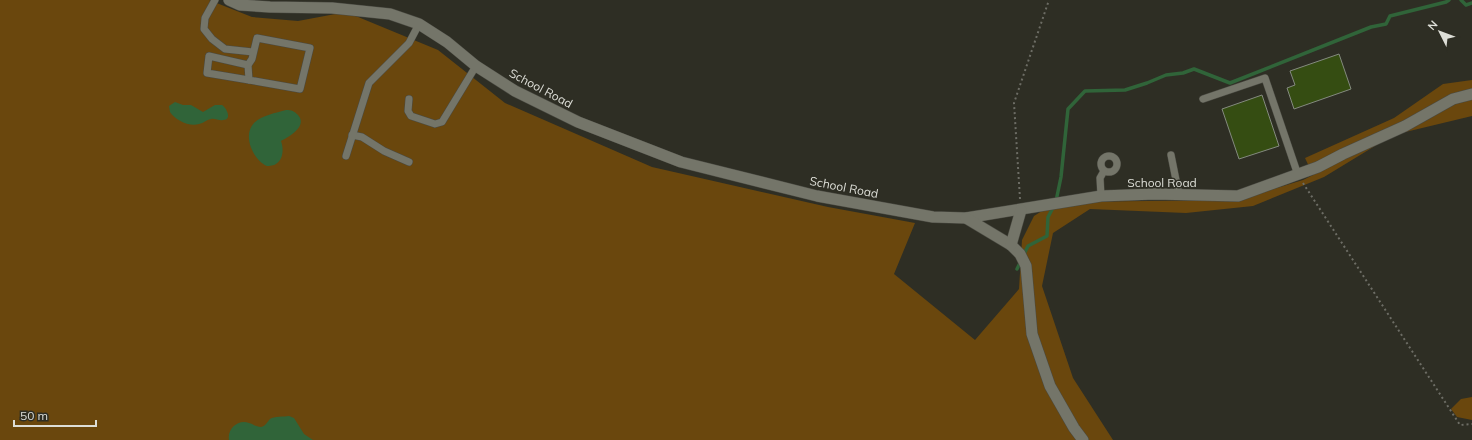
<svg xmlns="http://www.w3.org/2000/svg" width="1472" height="440" font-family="Mulish,sans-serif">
	<rect width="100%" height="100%" fill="#2e2e24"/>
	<g fill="#6a470d">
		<polygon points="0,0 209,0 252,17 298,21 346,12 438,50 505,103 652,167 828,207 915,223 894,274 975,340 1019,289 1022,240 1034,216 1056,202 1237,200 1303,180 1313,175 1305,158 1394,118 1443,84 1472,80 1472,116 1393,135 1324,177 1253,206 1186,213 1090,209 1053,233 1042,286 1073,378 1113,440 0,440"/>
		<polygon points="1472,397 1472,420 1457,417 1451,409 1461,399"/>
	</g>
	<g fill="#306439">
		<path d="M175,102L183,105H191L203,112L215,105H222C226,107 233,120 223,120C219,121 215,118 211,119C206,120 204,123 199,124C189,127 175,120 170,112L169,106Z"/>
		<path d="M286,110C292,110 294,111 298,115C308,126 289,137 281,141C285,152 282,167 267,166C253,160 242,135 254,123C262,115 276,113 286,110Z"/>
		<path d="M289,416L294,418L304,434L313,440H229C227,429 238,419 249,423C253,424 256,427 261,427C266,426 267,422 270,419C274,416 284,417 289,416Z"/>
	</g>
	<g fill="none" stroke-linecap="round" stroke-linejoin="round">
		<g stroke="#306439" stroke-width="3.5">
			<polyline points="1461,0 1466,5 1472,3"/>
			<polyline points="1056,201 1061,177 1068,109 1085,91 1125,90 1147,83 1166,75 1183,73 1194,69 1230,83 1371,27 1386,24 1390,16 1446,2 1449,0"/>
			<polyline points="1023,256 1028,246 1047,236 1048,217 1054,206"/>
			<polyline points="1017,269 1021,261"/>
		</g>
	</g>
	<g fill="#354d12" stroke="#848a7f">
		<polygon points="1339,54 1351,89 1294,109 1287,88 1295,85 1290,71"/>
		<polygon points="1262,95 1279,146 1239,159 1222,109"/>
	</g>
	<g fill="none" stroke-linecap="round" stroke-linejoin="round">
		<defs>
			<g id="service">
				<polyline points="215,0 205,18 204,29 212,39 225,49 253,52"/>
				<polygon points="257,38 310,48 300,89 249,80 248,65 252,59"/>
				<polyline points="248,65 209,56 207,73 249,80"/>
				<polyline points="409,99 408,111 411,116 435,124 442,122 476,66"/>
				<polyline points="1203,99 1265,78 1298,175"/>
				<polyline points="352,135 362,137 384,151 409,162"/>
				<polyline points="1171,155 1179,195"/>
				<circle cx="1109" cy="164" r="8"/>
				<polyline points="346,156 369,83 409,43 419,24"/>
				<polyline points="1101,196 1100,178 1104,171"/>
			</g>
			<g id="minor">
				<polyline points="229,0 240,5 270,7 332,8 390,14 419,24 447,42 476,66 515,91 578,122 681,162 817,196 933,217 966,218 1101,196 1155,194 1238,196 1318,167 1343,154 1405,126 1453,99 1472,94"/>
				<polyline points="966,218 1011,245 1020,254 1026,266 1032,334 1050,386 1074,428 1083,440"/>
				<polyline points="1011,245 1021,210"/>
			</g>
		</defs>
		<use href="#service" stroke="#4a4a42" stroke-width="8"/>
		<use href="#minor" stroke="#4a4a42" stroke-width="12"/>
		<g stroke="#6d6d65" stroke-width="2" stroke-dasharray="2 3" stroke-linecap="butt">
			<polyline points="1303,183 1460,425 1472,424"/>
			<polyline points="1020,199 1014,103 1049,0"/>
		</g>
		<use href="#service" stroke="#747569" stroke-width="7"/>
		<use href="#minor" stroke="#747569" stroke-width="11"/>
	</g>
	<g text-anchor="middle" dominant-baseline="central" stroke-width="3" stroke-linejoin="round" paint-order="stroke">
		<g font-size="12" fill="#ddded7" stroke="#2e2e24">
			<text transform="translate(541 88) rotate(28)">School Road</text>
			<text x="1162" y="182">School Road</text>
			<text transform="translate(844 187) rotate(11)">School Road</text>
		</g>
	</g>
	<g transform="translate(1440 32) rotate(312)" stroke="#2e2e24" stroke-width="3" paint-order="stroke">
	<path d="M0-3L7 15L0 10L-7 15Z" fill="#ddded7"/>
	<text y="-6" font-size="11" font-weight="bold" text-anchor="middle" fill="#ddded7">N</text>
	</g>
	<path d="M14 420v6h82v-6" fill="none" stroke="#ddded7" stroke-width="2"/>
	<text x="20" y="420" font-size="12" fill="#ddded7" stroke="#2e2e24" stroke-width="3" paint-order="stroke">50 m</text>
</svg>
